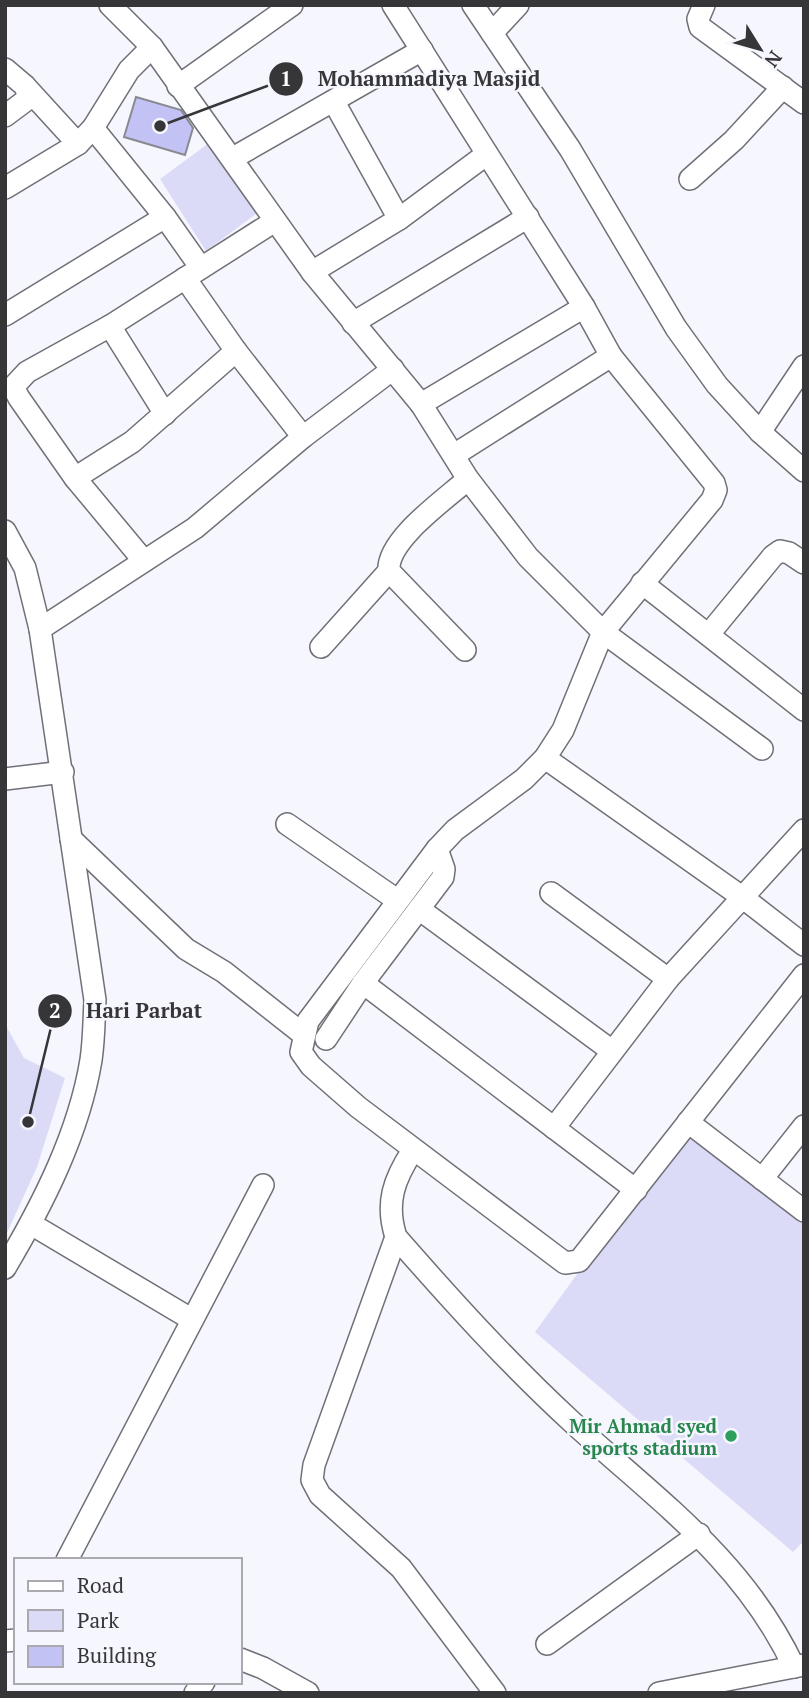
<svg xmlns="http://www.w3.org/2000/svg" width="809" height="1698" font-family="'PT Serif',serif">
	<rect width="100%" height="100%" fill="#f6f6fe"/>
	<g fill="#dbdbf8">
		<polygon points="209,143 260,211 206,251 160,179"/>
		<polygon points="5,1024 24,1058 65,1078 37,1167 5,1237"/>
		<polygon points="688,1122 804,1222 804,1541 793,1552 535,1332"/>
	</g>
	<polygon fill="#c3c2f5" stroke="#898990" stroke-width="2" points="136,97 181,110 193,128 185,155 124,137"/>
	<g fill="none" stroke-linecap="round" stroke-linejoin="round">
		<defs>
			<g id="street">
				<polyline points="110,5 152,47 312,272 421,404 468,479 528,557 603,632 762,749"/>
				<polyline points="393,5 584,307 611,356 714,483 716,490 712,500 603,632 563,730 545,758 524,779 455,830 437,849 308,1021 301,1052 311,1066 358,1107 565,1263 579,1261 804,975"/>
				<polyline points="473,5 570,149 676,328 717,385 760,432 804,471"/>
				<polyline points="704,5 698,19 700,27 804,103"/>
				<polyline points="492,33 518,5"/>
				<polyline points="5,69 25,86 29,98 5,116"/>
				<polyline points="25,86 78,144"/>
				<polyline points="178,86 292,5"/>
				<polyline points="334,102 399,219"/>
				<polyline points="93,128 165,217 201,268"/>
				<polyline points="233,158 422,50"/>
				<polyline points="690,179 734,140 783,87"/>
				<polyline points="5,188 78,144 93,128 129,70 152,47"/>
				<polyline points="312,272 399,219 487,154"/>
				<polyline points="185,278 236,351 303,437"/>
				<polyline points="5,315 165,217"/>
				<polyline points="353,323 528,217"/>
				<polyline points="110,326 165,414"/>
				<polyline points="421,404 584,307"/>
				<polyline points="760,432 804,366"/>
				<polyline points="454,455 611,356"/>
				<polyline points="75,478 132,442 236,351"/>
				<path d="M5,531L25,568L40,629L95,1000C94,1020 94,1040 91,1060C79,1133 43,1204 5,1268"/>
				<polyline points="144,561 75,478 19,398 13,387 27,372 110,326 275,221"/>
				<polyline points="642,583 804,710"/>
				<polyline points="40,629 195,528 303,437 393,369"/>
				<polyline points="709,634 773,556 780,551 789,553 804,563"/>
				<polyline points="321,647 389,571"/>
				<path d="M465,650L389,571C386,540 446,499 468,479"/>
				<polyline points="545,758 742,897 804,945"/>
				<polyline points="5,779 63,772"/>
				<polyline points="287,824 397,900"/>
				<polyline points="71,839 186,949 224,972 304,1035"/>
				<polyline points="551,893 668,979"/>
				<polyline points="419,909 612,1051"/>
				<polyline points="363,983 636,1190"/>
				<polyline points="326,1039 363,983 443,877 444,869 437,849"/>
				<polyline points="688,1122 804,1211"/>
				<polyline points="554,1128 668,979 804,830"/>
				<path d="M413,1150C394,1179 385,1203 396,1237C452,1301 509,1364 572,1422C657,1500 743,1559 794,1667"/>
				<polyline points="762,1179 804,1126"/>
				<polyline points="31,1224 191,1319"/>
				<polyline points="396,1237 314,1465 312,1480 320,1495 401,1568 495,1693"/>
				<polyline points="67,1560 263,1185"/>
				<polyline points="5,1641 16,1640"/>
				<polyline points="547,1644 699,1534"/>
				<polyline points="240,1659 263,1668 308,1693"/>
				<polyline points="195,1693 204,1682"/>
				<polyline points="659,1693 804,1665"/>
			</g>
		</defs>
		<use href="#street" stroke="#707077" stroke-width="24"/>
		<use href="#street" stroke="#fff" stroke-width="21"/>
	</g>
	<circle fill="#2e9e5b" stroke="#f6f6fe" stroke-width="2.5" cx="731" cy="1436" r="7"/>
	<g text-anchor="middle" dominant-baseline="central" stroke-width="5" stroke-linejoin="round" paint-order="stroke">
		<g font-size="19" font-weight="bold" fill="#27864d" stroke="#f6f6fe" text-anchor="end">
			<text x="717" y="1425">Mir Ahmad syed<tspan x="717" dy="22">sports stadium</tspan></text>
		</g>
	</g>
	<path fill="none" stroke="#363639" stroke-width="2.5" d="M160 126L286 79M28 1122L55 1011"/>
	<g fill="#363639" stroke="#f6f6fe" stroke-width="2.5">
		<circle cx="160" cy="126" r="7"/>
		<circle cx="28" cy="1122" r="7"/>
		<circle cx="286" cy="79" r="18"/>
		<circle cx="55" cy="1011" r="18"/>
	</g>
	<g font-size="21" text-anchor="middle" font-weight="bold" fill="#fff">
		<text x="286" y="86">1</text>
		<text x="55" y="1018">2</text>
	</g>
	<g font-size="21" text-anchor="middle" font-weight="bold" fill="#363639" stroke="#f6f6fe" stroke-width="5" stroke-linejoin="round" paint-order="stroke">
		<text x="429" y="86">Mohammadiya Masjid</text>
		<text x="144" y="1018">Hari Parbat</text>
	</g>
	<rect width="809" height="1698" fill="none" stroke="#363639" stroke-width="14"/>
	<rect x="14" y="1558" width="228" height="126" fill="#f6f6fe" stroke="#a9a9af" stroke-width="2"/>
	<rect x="28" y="1581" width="35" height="10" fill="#ffffff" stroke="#a9a9af" stroke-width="2"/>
	<text x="77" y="1593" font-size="21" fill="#363639">Road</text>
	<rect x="28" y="1610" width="35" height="21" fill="#dbdbf8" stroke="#a9a9af" stroke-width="2"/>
	<text x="77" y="1628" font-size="21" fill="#363639">Park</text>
	<rect x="28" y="1646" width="35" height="21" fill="#c3c2f5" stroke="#a9a9af" stroke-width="2"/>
	<text x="77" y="1663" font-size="21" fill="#363639">Building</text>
	<g transform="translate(760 49) rotate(127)" stroke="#f6f6fe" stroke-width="5" paint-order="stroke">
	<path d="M0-5L12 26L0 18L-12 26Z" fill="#363639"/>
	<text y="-10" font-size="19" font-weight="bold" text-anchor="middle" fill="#363639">N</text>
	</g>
</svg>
